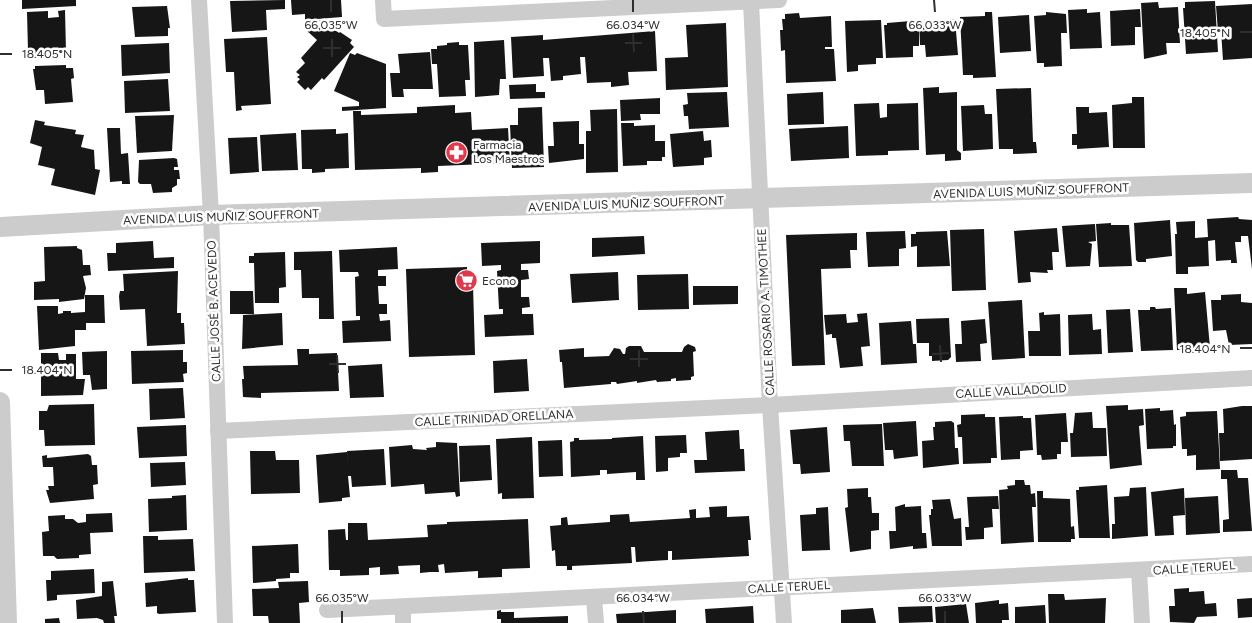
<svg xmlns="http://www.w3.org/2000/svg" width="1252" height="623" font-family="Figtree,sans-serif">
	<rect width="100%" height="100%" fill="#fff"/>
	<g fill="#161616">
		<polygon points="22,0 76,0 76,6 22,9"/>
		<polygon points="285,0 285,9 266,10 267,30 232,32 230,1"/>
		<polygon points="291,0 341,0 342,17 305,20 305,14 292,15"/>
		<polygon points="1215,1 1218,52 1186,54 1183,8 1185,8 1185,2"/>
		<polygon points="1158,2 1159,8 1178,7 1180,43 1166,43 1167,54 1144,59 1141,3"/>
		<polygon points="1252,4 1252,58 1223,60 1221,31 1218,32 1216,6"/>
		<polygon points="167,6 170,28 168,28 168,36 135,37 132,7"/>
		<polygon points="1087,9 1087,13 1100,12 1102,48 1070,49 1068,10"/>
		<polygon points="1140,9 1141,27 1135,27 1135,45 1111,46 1110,11"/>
		<polygon points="65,10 66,52 63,52 63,55 31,56 31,51 28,51 27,12 48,11 48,18 59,17 58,11"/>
		<polygon points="985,12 992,12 996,77 973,78 973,75 963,75 960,17 985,16"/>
		<polygon points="1046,12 1066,14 1067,33 1061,33 1062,66 1044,67 1044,63 1037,63 1034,16 1046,15"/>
		<polygon points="799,13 800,18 831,16 832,47 825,47 825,49 834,49 836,81 786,83 785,50 781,51 780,30 783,30 782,19 785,19 785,14"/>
		<polygon points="1029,15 1031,51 1000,53 998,17"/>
		<polygon points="955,19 958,55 926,57 925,45 920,45 919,21"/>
		<polygon points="325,20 325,27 327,29 330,25 339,33 340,32 352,40 350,43 354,47 324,80 322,78 311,90 308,87 305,90 297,82 300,79 297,77 300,75 296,72 305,63 301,58 317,40 306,30 305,21"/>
		<polygon points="881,20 883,58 876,58 876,64 858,65 858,71 847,72 845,21"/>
		<polygon points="911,21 912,31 919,31 919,46 913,46 913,57 886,58 884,25 887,25 887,23"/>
		<polygon points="726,23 728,87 666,90 665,58 688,57 686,25"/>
		<polygon points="655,31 657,71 628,72 629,85 611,87 611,82 587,83 585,57 580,57 581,74 563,76 563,80 551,81 549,58 543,58 544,76 513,78 511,37 543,35 543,40"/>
		<polygon points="267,37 271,104 241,106 242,110 236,111 234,72 226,72 224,39"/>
		<polygon points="504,40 506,79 500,79 499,95 475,97 474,42"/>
		<polygon points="459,42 459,45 468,45 470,80 465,80 466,96 439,97 437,64 432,64 431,49 437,49 437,46 447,45 447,43"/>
		<polygon points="169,43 170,73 122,76 121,45"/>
		<polygon points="430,52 433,89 403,89 404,97 392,97 390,73 400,73 398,54"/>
		<polygon points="350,53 355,55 357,53 386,64 386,108 342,111 342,107 359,106 359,102 334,91"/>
		<polygon points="66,65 66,68 73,68 74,78 71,79 73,102 45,104 44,90 36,90 33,69 35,69 35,66"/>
		<polygon points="168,79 170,111 125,113 124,81"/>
		<polygon points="536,84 536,92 545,92 545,98 510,99 509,85"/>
		<polygon points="939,87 939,93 957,92 957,150 961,153 961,160 945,161 945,154 926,155 923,88"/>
		<polygon points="1031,88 1033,142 1036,142 1037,153 1013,154 1013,149 999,149 996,89"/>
		<polygon points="727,92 729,127 689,129 688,116 684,116 683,105 688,104 687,93"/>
		<polygon points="823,92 824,124 788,125 787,94"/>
		<polygon points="1132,97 1144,97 1145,148 1113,148 1112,105 1132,103"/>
		<polygon points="660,98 660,114 640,114 641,120 621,121 620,100"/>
		<polygon points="879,103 880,118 887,117 887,125 887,104 918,103 919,150 888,151 888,155 856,156 854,104"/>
		<polygon points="455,105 455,113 471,112 472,130 508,128 510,163 438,166 438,172 421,173 421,168 355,170 353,111 361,111 361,115 417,113 417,107"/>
		<polygon points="984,105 985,114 992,114 993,149 963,151 961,106"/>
		<polygon points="542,107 544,167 512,168 510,125 518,125 518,108"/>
		<polygon points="1076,107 1089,107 1089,113 1107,112 1109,147 1077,149 1077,145 1072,145 1072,134 1077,134"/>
		<polygon points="617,109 618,172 586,173 586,131 591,131 590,110"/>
		<polygon points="174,115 172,151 137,153 135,116"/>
		<polygon points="35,120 45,122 44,125 76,130 75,134 84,135 81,147 94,150 95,169 100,170 95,195 51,185 55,169 38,165 42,147 30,143"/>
		<polygon points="579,121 579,144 584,144 584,159 549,163 548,146 554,146 553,122"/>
		<polygon points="621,123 634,123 634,126 655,125 655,141 665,141 665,157 662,157 662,161 647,161 647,165 623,166"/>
		<polygon points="848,126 849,158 791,161 789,129"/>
		<polygon points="107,128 120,128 121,154 128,153 130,184 122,184 122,181 110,182"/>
		<polygon points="336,129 336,134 348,133 349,168 325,169 325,172 312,173 312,169 302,169 301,130"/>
		<polygon points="703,131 704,141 711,140 712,157 704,158 704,165 673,167 670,134"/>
		<polygon points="296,133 298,170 262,171 260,135"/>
		<polygon points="257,137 259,172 230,174 228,138"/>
		<polygon points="174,158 177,159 178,167 174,167 174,170 179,170 180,179 177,179 177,185 172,188 172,192 153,193 151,184 140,184 138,182 139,160"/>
		<polygon points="1238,217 1239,219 1252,220 1252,269 1248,236 1241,236 1241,242 1235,242 1237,263 1231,263 1231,260 1216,261 1215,240 1208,241 1209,266 1188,267 1188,274 1176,274 1175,234 1177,234 1176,222 1195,221 1195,238 1208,237 1207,219"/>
		<polygon points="1170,220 1172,256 1146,259 1146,262 1138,262 1136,260 1134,223"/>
		<polygon points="1111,223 1111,225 1129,225 1132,266 1099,267 1096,224"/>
		<polygon points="1095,224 1096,241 1088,242 1092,244 1090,266 1066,267 1062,226"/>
		<polygon points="1057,228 1059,252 1052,252 1053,270 1047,270 1048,273 1030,272 1031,282 1018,283 1014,231"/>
		<polygon points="984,229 986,290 952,291 950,230"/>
		<polygon points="905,231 906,248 899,249 899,266 868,267 866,232"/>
		<polygon points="947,231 950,266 917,267 917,246 911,247 911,234 916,234 916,232"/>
		<polygon points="857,233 857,250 850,250 851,268 821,269 825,365 792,366 786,235"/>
		<polygon points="644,236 645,254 592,257 592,238"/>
		<polygon points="153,241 154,258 174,257 174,268 108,271 107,253 116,253 116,243"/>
		<polygon points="540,241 540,263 521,264 521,270 528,270 529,279 521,280 521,297 529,297 530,307 522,308 522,314 533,314 534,335 485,337 484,315 503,314 503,309 499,309 497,271 501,270 501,265 482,266 481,243"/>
		<polygon points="77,246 77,248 82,250 83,265 90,265 91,275 83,276 86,288 84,299 59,302 59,299 34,300 34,282 45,281 44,247"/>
		<polygon points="397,247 398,269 378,270 378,276 386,276 386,286 378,286 379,304 387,304 387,314 379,314 380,321 390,320 391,341 343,343 342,321 360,320 360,316 356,316 355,277 359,276 358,272 340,272 339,250"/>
		<polygon points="332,251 334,319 319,319 319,298 302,298 301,270 294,270 294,252"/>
		<polygon points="285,252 286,287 279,288 279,303 255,303 254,263 249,263 249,256 254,256 254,253"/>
		<polygon points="467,267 467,286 473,285 475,355 409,357 406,269"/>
		<polygon points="178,271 177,313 181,313 181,323 184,323 185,344 147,346 145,309 120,310 119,296 120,291 124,291 123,274"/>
		<polygon points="618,272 619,300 572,303 570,274"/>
		<polygon points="688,274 689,309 638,310 637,275"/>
		<polygon points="693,286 738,286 738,304 693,305"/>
		<polygon points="1174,288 1187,288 1187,294 1205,292 1210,348 1177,350"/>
		<polygon points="230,291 253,291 254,314 230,314"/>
		<polygon points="1241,294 1241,302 1252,303 1252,344 1229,345 1226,330 1213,331 1211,300 1221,300 1221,295"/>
		<polygon points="85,295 104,295 105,323 86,323 86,330 75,330 75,346 39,350 37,306 58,306 58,314 63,313 63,311 71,311 71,313 85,312"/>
		<polygon points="1022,300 1025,358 992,360 988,302"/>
		<polygon points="1150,307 1155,307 1156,309 1171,308 1173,350 1141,351 1138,310 1150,310"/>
		<polygon points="1130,309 1133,352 1108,353 1106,310"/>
		<polygon points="1044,312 1044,315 1060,314 1061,356 1029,356 1028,331 1040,331 1039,313"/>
		<polygon points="282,313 283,345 242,349 243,315"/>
		<polygon points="867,313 870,346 861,347 863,366 840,368 836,338 832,338 832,334 826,335 824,315 846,314 847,323 858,322 857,314"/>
		<polygon points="1092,314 1093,330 1101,329 1102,354 1069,355 1068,315"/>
		<polygon points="949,318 951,357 948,360 932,361 932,356 929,356 929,343 917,343 916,319"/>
		<polygon points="985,319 987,343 980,344 981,361 956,362 955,344 962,344 961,321"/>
		<polygon points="911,321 913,344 916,344 917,363 881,365 879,323"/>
		<polygon points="688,344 695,347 696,351 693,352 694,376 691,377 691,380 676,381 676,378 671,379 671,381 657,382 656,380 637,383 637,381 617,384 616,382 611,382 611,384 564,388 562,362 560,362 559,350 584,348 584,357 609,356 614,348 620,349 623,354 625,354 626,348 629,346 641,346 644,352 682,352 684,347"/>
		<polygon points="297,349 309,349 309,354 337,353 339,391 261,393 261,398 243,397 242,379 244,379 243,366 298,365"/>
		<polygon points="183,350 183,362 187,362 187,373 183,374 184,382 132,384 131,351"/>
		<polygon points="107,351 107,389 92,390 90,375 83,375 82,352"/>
		<polygon points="41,353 58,353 59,360 66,360 66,354 76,354 76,379 85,379 83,395 41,396"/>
		<polygon points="527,359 529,391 494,393 493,361"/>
		<polygon points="382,364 384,397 350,398 348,366"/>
		<polygon points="183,388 185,418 150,420 149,389"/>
		<polygon points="94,404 95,445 45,446 44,430 39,430 39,411 47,411 49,405"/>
		<polygon points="1128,405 1128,410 1143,409 1144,425 1139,426 1142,465 1110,469 1106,406"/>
		<polygon points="1242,406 1252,406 1252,459 1220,461 1219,433 1224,433 1223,409"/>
		<polygon points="1160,408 1160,411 1173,410 1174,425 1176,424 1176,446 1173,446 1173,448 1147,449 1145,409"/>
		<polygon points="1217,411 1220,469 1196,470 1196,455 1187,456 1187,449 1182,449 1180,417 1186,416 1186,412"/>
		<polygon points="1092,412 1093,428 1106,428 1107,456 1071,457 1070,433 1073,433 1075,413"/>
		<polygon points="1066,413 1068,442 1061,442 1061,454 1057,454 1057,459 1042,460 1041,455 1037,455 1035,415"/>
		<polygon points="985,414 985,417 995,417 997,458 991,458 991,463 963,464 962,437 958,437 957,425 961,424 961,415"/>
		<polygon points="1023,416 1023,418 1031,418 1033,450 1020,451 1020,459 1001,460 999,417"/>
		<polygon points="916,421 918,456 894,459 893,450 885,450 883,423"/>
		<polygon points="951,421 954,423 955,448 958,448 959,464 923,468 922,441 934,440 933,427 935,427 935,422"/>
		<polygon points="882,424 884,466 852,466 850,441 844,441 843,425"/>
		<polygon points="186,425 187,456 139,458 137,427"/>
		<polygon points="827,427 830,472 801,474 800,464 793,464 790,430"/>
		<polygon points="739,430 740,449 744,449 745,471 695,473 694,460 707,460 705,432"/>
		<polygon points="686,435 687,453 680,453 680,457 668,458 668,471 656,472 655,436"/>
		<polygon points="643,436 645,480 636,480 636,472 607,474 607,470 600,470 600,475 571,477 570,442 574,441 574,438 579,438 579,440 612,439 612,438"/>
		<polygon points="532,437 534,498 502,499 502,493 498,494 496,439"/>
		<polygon points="562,440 563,476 539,477 538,441"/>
		<polygon points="436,442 457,443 460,496 456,497 455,492 425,494 424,484 391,487 389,447 412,445 413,449 427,450 426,448 436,447"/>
		<polygon points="490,445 492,480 460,482 459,446"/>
		<polygon points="384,449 386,485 352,487 351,476 348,476 350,497 342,498 342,501 319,503 316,455 347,452 348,464 347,451"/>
		<polygon points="250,451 275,451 276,460 299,460 300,493 251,494"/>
		<polygon points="88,454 91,456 92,465 97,465 98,484 93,485 94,499 50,503 46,490 49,490 48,486 54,486 53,467 43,467 42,456 47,455 47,458"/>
		<polygon points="185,462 186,485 151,487 150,463"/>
		<polygon points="1221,470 1237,470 1238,478 1248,478 1252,531 1223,532 1223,520 1229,519 1227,479 1221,479"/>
		<polygon points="1015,480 1024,480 1025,485 1030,485 1031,494 1035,493 1036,507 1032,507 1034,542 1001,544 999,490 1008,489 1007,486 1015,485"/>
		<polygon points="1107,485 1110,538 1079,538 1076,490 1079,490 1079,487"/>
		<polygon points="1146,487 1148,536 1112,539 1112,524 1115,524 1114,497 1129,496 1130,488"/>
		<polygon points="868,488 868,497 871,497 872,513 879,513 879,530 871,531 871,549 850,552 845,508 848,507 847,489"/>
		<polygon points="1184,488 1185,515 1173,516 1174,535 1155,536 1151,492"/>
		<polygon points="1037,491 1043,491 1043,498 1070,499 1071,527 1074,526 1075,539 1071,539 1071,542 1038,542"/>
		<polygon points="186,495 187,530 149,532 148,499 172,498 172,496"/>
		<polygon points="998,496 999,509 992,509 993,527 984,528 984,539 966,540 965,527 969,527 967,497"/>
		<polygon points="1218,496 1220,533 1186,535 1185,498"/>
		<polygon points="950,499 954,519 961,518 962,546 932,546 929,515 931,515 931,509 933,509 932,500"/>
		<polygon points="905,504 905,507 921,506 922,533 926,533 927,548 913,549 913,546 890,549 889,531 896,531 895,507"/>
		<polygon points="727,506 727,517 749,516 751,540 748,540 749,556 672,560 672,551 668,551 668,560 636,562 635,547 631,547 632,563 572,566 572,570 567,570 567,566 556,566 555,550 552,551 550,526 561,525 561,518 567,517 568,525 610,522 610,515 629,514 630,522 690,518 689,510 696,509 696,518 710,517 709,507"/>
		<polygon points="828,507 830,550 802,551 800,515 816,514 816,508"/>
		<polygon points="112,513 113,532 90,533 91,554 79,555 79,558 57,559 54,556 43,556 42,532 49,531 48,516 65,515 65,519 73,519 78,523 86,522 86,514"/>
		<polygon points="528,519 530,568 502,569 502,577 478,578 478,571 445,573 444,564 438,565 439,572 430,572 420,573 420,565 398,566 399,574 380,575 380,567 369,568 369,575 340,576 340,570 329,570 328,530 345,529 346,540 348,540 348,523 367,523 368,540 428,537 427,525 447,524 447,522"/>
		<polygon points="143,536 158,536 158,540 193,539 195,571 144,573"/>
		<polygon points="298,544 299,573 290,573 290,578 276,579 276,581 253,583 252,546"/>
		<polygon points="94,569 95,593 57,595 57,600 47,601 46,580 51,580 51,571"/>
		<polygon points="188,578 188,580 194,580 196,612 159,614 157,613 157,606 146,607 145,583"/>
		<polygon points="113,581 117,616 114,616 115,623 104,623 103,620 97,618 77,619 76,600 102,596 102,582"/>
		<polygon points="308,581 309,602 299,603 300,623 269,623 268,616 253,616 252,589 279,588 278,582"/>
		<polygon points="1189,588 1189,592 1204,591 1205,604 1216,603 1217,616 1197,617 1194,623 1170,622 1169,606 1175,606 1174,589"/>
		<polygon points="1048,594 1064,594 1065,600 1106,598 1105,623 1049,623"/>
		<polygon points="1252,598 1252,617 1238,618 1237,599"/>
		<polygon points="999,600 999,604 1008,603 1009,620 1002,620 1002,623 976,623 975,603"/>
		<polygon points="966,604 969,623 936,623 935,607"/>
		<polygon points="1045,605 1046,623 1015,623 1015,607"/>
		<polygon points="753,606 754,623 706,623 705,609"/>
		<polygon points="932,606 933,622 899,623 898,607"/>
		<polygon points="873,608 876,623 841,623 841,610"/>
		<polygon points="501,610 501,612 514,612 514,618 568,616 568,623 501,623 501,619 497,619 497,611"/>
		<polygon points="676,610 676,623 617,623 616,614"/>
		<polygon points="59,618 60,623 45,623 45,619"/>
	</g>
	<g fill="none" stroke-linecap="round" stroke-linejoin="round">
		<g stroke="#ccc" stroke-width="16">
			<polyline points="199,0 211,215 225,623"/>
			<polyline points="383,0 384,19 779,0"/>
			<polyline points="751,2 770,405 784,623"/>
			<polyline points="218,431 770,405 1252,378"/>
			<polyline points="1139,571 1142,623"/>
			<polyline points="594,598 596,623"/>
			<polyline points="403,607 403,623"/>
			<polyline points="327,610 1252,564"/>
		</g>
		<g stroke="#ccc" stroke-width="20">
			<polyline points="0,227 211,215 1252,183"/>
			<polyline points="0,402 7,623"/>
		</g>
	</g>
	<path fill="none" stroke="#2f2f2f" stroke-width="2" d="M331,0V12M633,0V12M934,0L935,12M1240,32H1252M633,34L634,52M332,39V57M625,43H642M323,48H341M0,54H12M940,345L941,362M1240,348H1252M639,350V367M932,354L949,353M337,355L338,373M630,359H648M329,364H346M0,370H12M342,611V623M643,611L644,623M945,611V623"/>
	<defs>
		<symbol id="pharmacy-disc" viewBox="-11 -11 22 22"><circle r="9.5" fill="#de3a4b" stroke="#fff"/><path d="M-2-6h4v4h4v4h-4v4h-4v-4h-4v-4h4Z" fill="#fff"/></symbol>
		<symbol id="supermarket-disc" viewBox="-11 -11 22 22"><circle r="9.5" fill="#de3a4b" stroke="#fff"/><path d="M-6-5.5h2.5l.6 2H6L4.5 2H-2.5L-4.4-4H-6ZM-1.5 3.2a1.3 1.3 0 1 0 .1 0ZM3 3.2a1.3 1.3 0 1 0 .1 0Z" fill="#fff"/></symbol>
	</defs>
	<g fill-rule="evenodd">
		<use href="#pharmacy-disc" x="444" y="140" width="25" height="25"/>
		<use href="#supermarket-disc" x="454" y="268" width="25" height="25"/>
	</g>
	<g text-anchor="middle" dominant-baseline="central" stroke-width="5" stroke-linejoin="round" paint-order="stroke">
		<g font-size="12" fill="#2f2f2f" stroke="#fff" text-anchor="start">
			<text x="473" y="145">Farmacia<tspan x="473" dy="14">Los Maestros</tspan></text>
			<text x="482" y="281">Econo</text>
		</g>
		<g font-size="12" fill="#2f2f2f" stroke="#fff">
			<text transform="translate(1031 191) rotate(-2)">AVENIDA LUIS MUÑIZ SOUFFRONT</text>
			<text transform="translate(626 204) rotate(-2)">AVENIDA LUIS MUÑIZ SOUFFRONT</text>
			<text transform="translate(221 217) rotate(-2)">AVENIDA LUIS MUÑIZ SOUFFRONT</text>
			<text transform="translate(214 311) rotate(-92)">CALLE JOSÉ B. ACEVEDO</text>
			<text transform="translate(766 312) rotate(-93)">CALLE ROSARIO A. TIMOTHEE</text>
			<text transform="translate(1011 391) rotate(-3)">CALLE VALLADOLID</text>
			<text transform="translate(494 418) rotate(-3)">CALLE TRINIDAD ORELLANA</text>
			<text transform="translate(1194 568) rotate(-4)">CALLE TERUEL</text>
			<text transform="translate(789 587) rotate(-3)">CALLE TERUEL</text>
		</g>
	</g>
	<g font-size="12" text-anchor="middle" fill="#2f2f2f" stroke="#fff" stroke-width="5" stroke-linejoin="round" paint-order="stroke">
		<text x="331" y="29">66.035°W</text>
		<text x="633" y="29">66.034°W</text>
		<text x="935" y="29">66.033°W</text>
		<text x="1205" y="37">18.405°N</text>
		<text x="47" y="58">18.405°N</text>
		<text x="1205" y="353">18.404°N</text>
		<text x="47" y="374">18.404°N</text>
		<text x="342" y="602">66.035°W</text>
		<text x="643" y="602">66.034°W</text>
		<text x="945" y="602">66.033°W</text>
	</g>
</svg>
